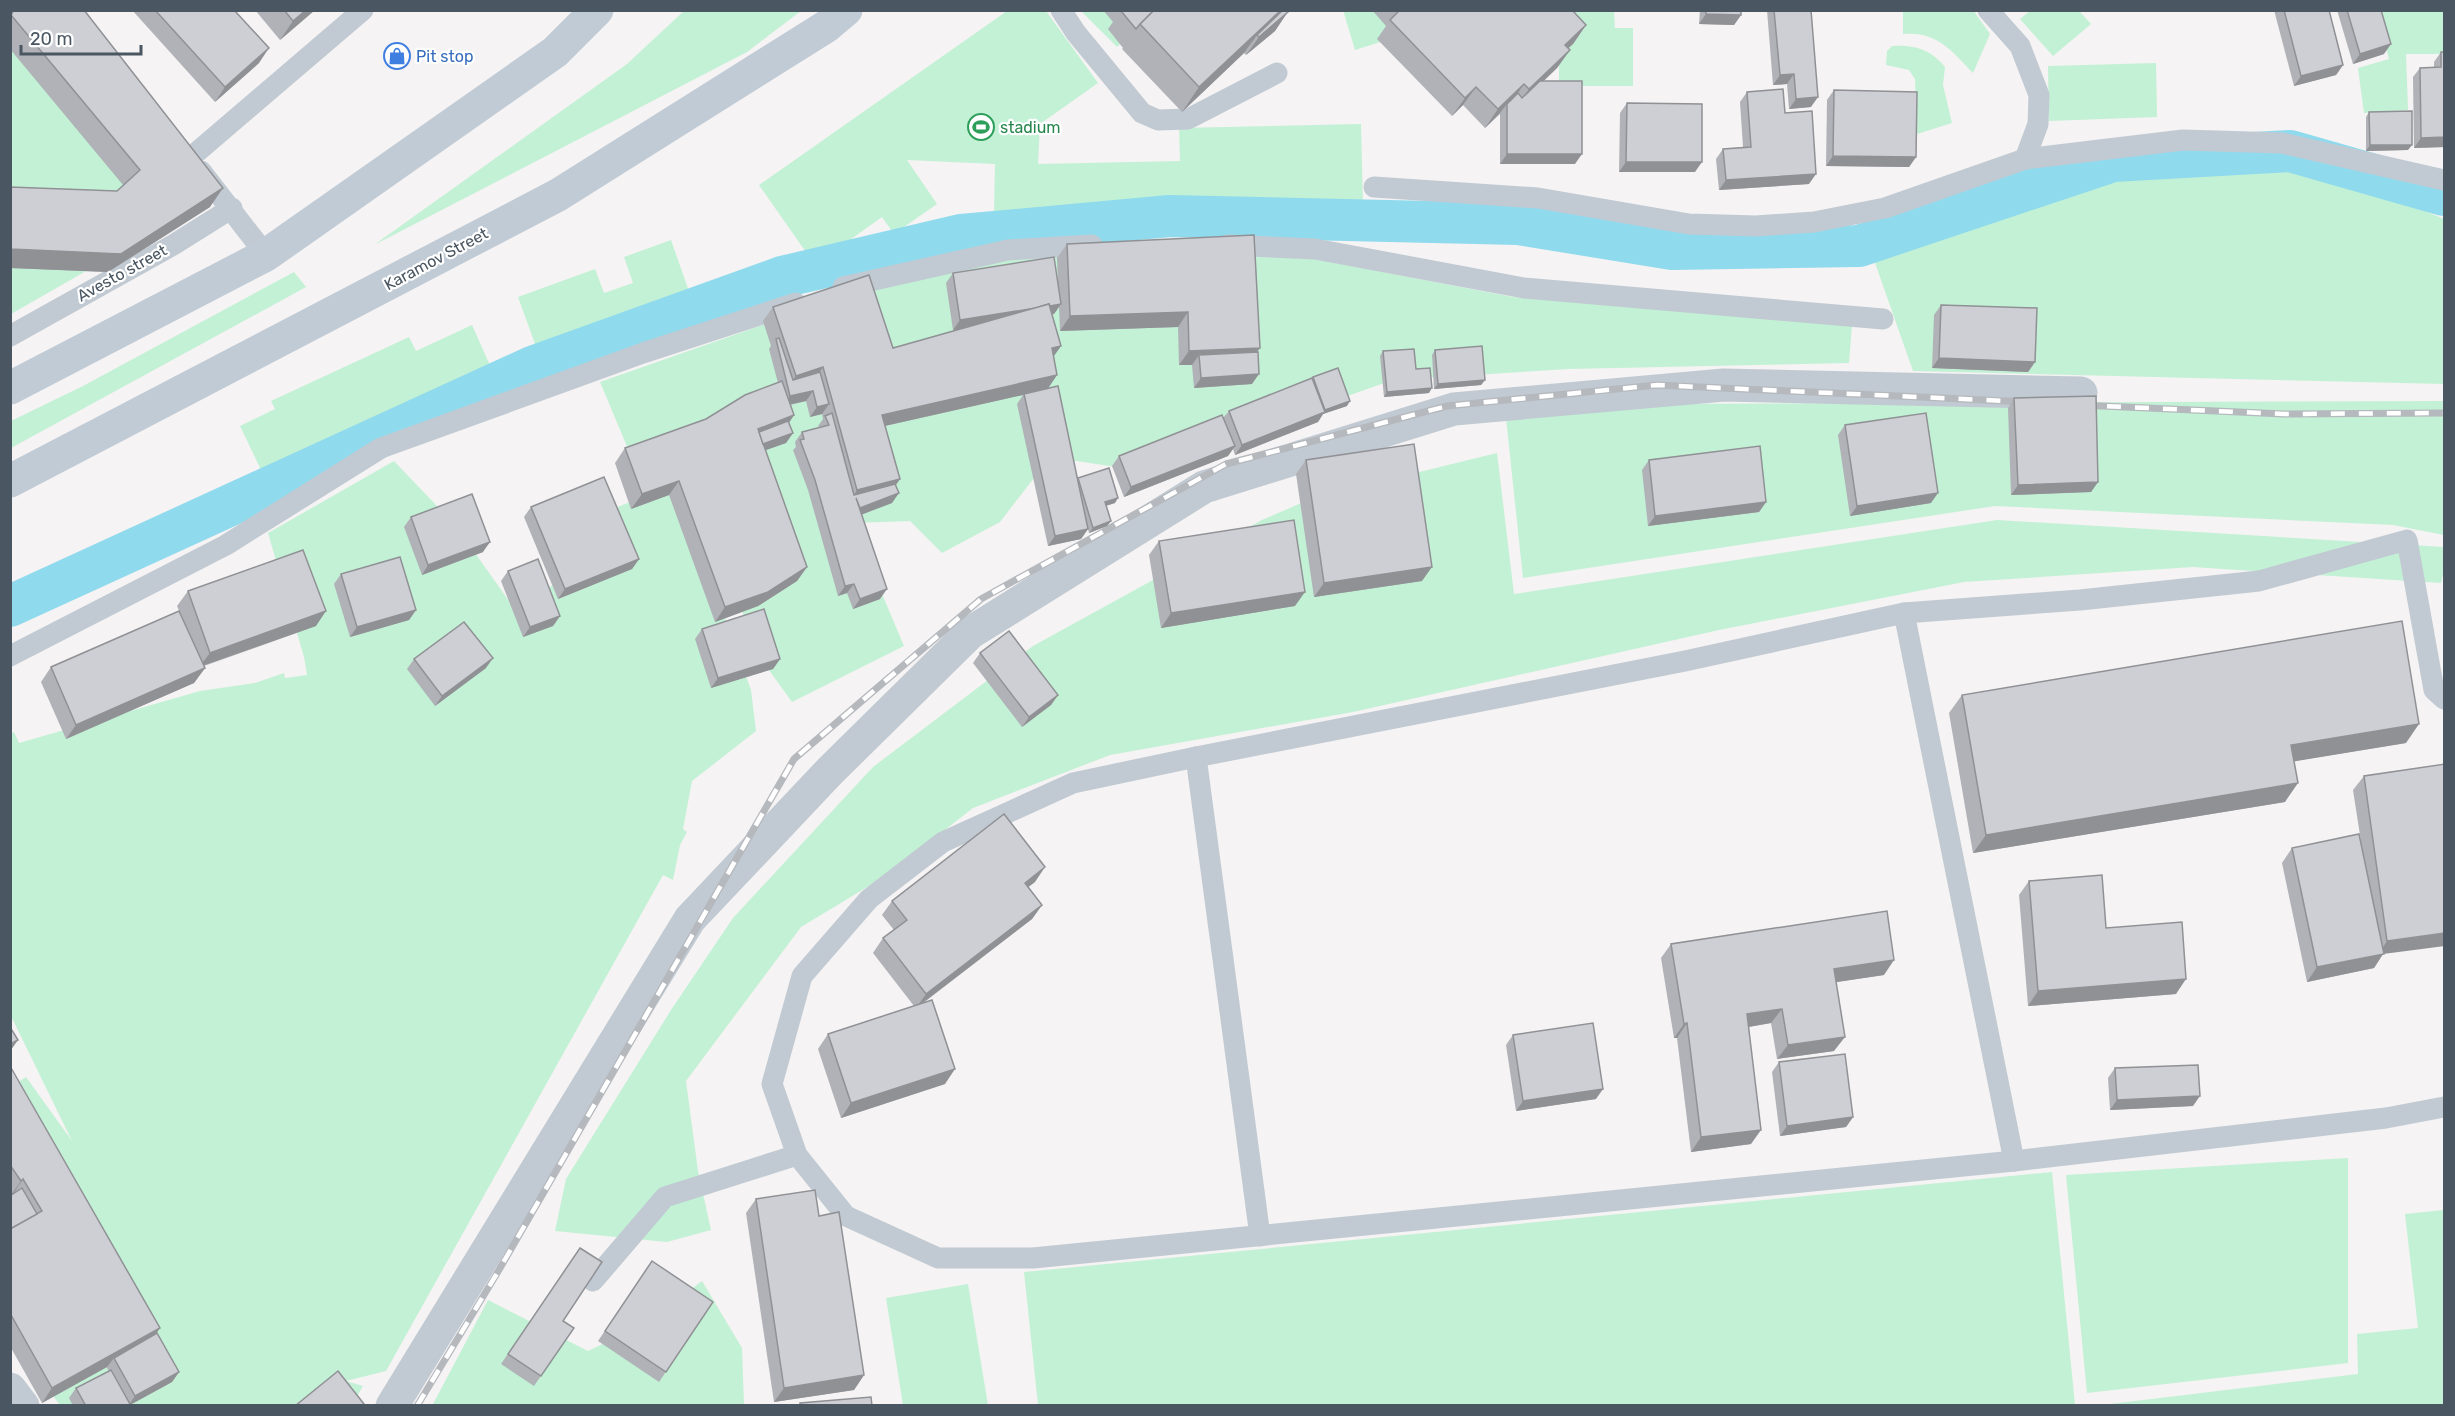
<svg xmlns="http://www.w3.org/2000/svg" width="2455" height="1416" font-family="Rubik,sans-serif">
	<rect width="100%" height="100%" fill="#f5f3f3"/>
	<g fill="#c3f1d5">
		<polygon points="685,10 801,11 747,52 374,245 627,64"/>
		<polygon points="1343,10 1479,11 1355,50"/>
		<path d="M1973,10L1990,34L1973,73C1952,51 1937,31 1903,34V11Z"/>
		<polygon points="1007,11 1046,11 1098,83 1040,124 1038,164 1180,161 1179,128 1361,124 1363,206 994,214 995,164 907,160 937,204 894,234 882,217 815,265 759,185"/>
		<polygon points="1081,11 1153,11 1117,47"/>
		<polygon points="1559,11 1614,11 1615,28 1633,28 1633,86 1559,86"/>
		<polygon points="2030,11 2079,11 2091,24 2053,56 2020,19"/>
		<polygon points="2376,11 2444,11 2444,54 2406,54 2408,110 2364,113 2358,68 2389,59"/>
		<polygon points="10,22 184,215 11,314 10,314"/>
		<path d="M1892,46C1914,44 1932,50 1945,67L1943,85L1952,123L1917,134L1915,79L1909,70L1886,65L1887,51Z"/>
		<polygon points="2156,63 2157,117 2049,121 2048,66"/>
		<polygon points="2286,167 2350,180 2444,219 2444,384 1913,371 1874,260 1968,222 2121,171"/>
		<polygon points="671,240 692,300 539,355 518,297 595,269 604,293 633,283 624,257"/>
		<polygon points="1158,250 1304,257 1513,297 1852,325 1849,363 1568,369 1393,380 1136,470 1050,457 1000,522 942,553 910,521 852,523 904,646 792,702 758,655 689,464 639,475 600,382 871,287 1012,257"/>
		<polygon points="294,272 306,287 11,448 11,421 83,386"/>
		<polygon points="472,325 492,370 264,476 240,426 275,409 271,401 409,337 416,351"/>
		<polygon points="2444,401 2444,535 2393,525 1995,506 1523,578 1506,418 1658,404"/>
		<polygon points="1497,453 1514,594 1997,520 2444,547 2444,569 2441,583 2193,567 1964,582 1719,630 1353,712 1110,755 973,808 887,875 801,927 686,1081 698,1171 711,1230 667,1242 555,1231 566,1179 671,1010 733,918 873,767 1033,646 1262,520 1313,498"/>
		<polygon points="394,461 456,526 511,604 565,580 568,526 677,484 751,690 756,731 692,781 683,829 687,832 680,845 673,880 663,875 386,1371 346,1381 363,1386 352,1405 60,1405 11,1341 11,1087 26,1077 72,1141 11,1016 11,734 14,732 19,743 200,691 255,683 284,673 285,678 307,675 304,657 268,533"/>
		<polygon points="2348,1158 2348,1363 2087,1393 2066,1175"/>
		<polygon points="2052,1172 2075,1405 1038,1405 1024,1272"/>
		<polygon points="2444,1210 2444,1405 2102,1405 2358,1374 2357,1334 2418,1328 2405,1214"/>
		<polygon points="702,1281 742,1348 744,1405 432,1406 488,1300 588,1351 647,1323"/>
		<polygon points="968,1284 988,1405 903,1405 886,1298"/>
	</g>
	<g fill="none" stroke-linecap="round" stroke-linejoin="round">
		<polyline stroke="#90daee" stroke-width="42" points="10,606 532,367 782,277 961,235 1170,216 1518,224 1672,249 1859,246 2113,161 2290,151 2444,195"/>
		<g stroke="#c1cad2" stroke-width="21">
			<polyline points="1061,10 1076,33 1142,113 1158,120 1188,119 1277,73"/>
			<polyline points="190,158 363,10"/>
			<polyline points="2025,159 2183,140 2282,143 2444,180"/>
			<polyline points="201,171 266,255"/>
			<polyline points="1374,187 1538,198 1689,224 1756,226 1814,222 1885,208 2025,159 2038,124 2039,95 2020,46 1988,10"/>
			<polyline points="1228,245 1315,249 1524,288 1883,319"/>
			<polyline points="843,287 1008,250 1092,245"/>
			<polyline points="10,336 173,245 232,208"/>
			<polyline points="1904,613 2014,1161"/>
			<polyline points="10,656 226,545 381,448 643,353 796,303"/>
			<polyline points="2444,699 2434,690 2407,540 2259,581 2080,600 1904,613 1685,661 1196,757 1073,783 943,842 869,899 802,976 772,1084 797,1155 846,1216 938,1258 1033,1258 2014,1161 2386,1118 2444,1107"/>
			<polyline points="1196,757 1260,1236"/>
			<polyline points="593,1281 665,1197 797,1155"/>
		</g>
		<g stroke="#c1cad2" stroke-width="33">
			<polyline points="10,1389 23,1406"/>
			<polyline points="392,1406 690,919 830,771 970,633 1204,487 1454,409 1724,385 2081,393"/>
		</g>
		<g stroke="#c1cbd6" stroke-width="33">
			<polyline points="10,388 266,255 555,52 597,10"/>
			<polyline points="10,481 558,195 827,26 846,10"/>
		</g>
		<defs>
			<g id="rail">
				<polyline points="2079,405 2284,414 2444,413"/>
				<polyline points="417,1406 496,1275 794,759 981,599 1226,464 1447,406 1657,385 2028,402"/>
			</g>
		</defs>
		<use href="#rail" stroke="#b5b8bd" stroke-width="7"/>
		<use href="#rail" stroke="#fff" stroke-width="4.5" stroke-dasharray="14" stroke-linecap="butt"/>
	</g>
	<g fill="#b0b2b7">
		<polygon points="12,10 84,10 210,207 108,272 10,268 10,187 117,191 123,185 10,49 10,13"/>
		<polygon points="132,10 234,10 259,63 215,102"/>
		<polygon points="255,10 315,10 280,40"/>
		<polygon points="1103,10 1289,10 1275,31 1246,55 1244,53 1182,112 1122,49 1123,48 1108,29 1113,22"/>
		<polygon points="1372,10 1572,10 1586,25 1573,44 1568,48 1570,50 1557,68 1543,81 1575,164 1500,164 1500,114 1485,128 1463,105 1452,116 1377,39 1386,26"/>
		<polygon points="1700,10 1741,10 1741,15 1734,25 1699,24"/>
		<polygon points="1767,10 1811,10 1811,107 1789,109 1787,84 1773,85"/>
		<polygon points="2274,10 2329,10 2343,65 2336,75 2294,86"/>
		<polygon points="2337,10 2381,10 2384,54 2353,64"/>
		<polygon points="2441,52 2445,52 2445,147 2414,148 2413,77 2420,68 2434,67 2434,62"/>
		<polygon points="1834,90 1916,157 1909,167 1826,166 1827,100"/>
		<polygon points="1747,92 1785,113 1809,184 1719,190 1716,159 1723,149 1743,147 1740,102"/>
		<polygon points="1627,103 1695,172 1619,172 1620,113"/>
		<polygon points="2369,112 2408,150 2366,151 2366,117"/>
		<polygon points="1067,244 1256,352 1252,384 1194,388 1192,365 1179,365 1178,327 1060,331 1059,307 1054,314 1052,314 1061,346 1053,357 1057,375 1048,388 1078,478 1115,503 1106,506 1111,521 1107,526 1089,533 1088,529 1081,539 1048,546 1017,404 1023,395 885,426 900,479 896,485 892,503 861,514 880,599 853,609 847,593 838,596 808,490 793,450 796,447 795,442 802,432 819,427 818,426 823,419 822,414 810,417 806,401 790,405 794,415 789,423 793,433 786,443 765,450 807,567 797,581 758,606 715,622 669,495 631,509 615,463 625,448 706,419 778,383 769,349 771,346 763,321 773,307 893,348 959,330 953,330 946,283 953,273 1058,284 1057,258"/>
		<polygon points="1941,305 2035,362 2028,372 1932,368 1934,315"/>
		<polygon points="1435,350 1485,380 1481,385 1434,389 1432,355"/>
		<polygon points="1383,351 1416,369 1429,393 1384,397 1380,356"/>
		<polygon points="1313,377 1347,406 1323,414 1318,422 1235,455 1233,449 1228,456 1124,497 1112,466 1119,456 1223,418 1229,411 1312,378"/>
		<polygon points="2014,398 2098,482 2091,492 2011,495 2008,408"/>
		<polygon points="1845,425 1931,503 1850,516 1838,435"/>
		<polygon points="1306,460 1422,581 1314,597 1296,474"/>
		<polygon points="1649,460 1766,502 1759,512 1648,526 1642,470"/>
		<polygon points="531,507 639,559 632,569 558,599 524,517"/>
		<polygon points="411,517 483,552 422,575 404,527"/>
		<polygon points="1159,541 1295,606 1161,628 1149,555"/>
		<polygon points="508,571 560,616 553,626 523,637 501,581"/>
		<polygon points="341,574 416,610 409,620 350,637 334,584"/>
		<polygon points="188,591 316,626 204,666 205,668 194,683 66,739 41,682 51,667 180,613 177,606"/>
		<polygon points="702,629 780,659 773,669 711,688 695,639"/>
		<polygon points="980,653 1058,695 1051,705 1022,727 973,663"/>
		<polygon points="414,659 486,668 435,706 407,669"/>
		<polygon points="1962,695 2406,743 2294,761 2285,802 1973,853 1949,713"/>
		<polygon points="2445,764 2383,954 2374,968 2307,982 2282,863 2292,848 2362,848 2353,790 2364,776"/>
		<polygon points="2029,881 2176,994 2028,1006 2019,895"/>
		<polygon points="1035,882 1028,887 1042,905 1032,919 922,1004 945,1084 841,1118 818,1049 828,1034 914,1006 873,953 883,938 894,930 882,915 892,901"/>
		<polygon points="1671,944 1884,975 1836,982 1834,1051 1777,1059 1771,1023 1748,1027 1751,1144 1691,1152 1677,1038 1674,1038 1661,958"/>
		<polygon points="1513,1035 1596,1099 1516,1111 1506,1045"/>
		<polygon points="1779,1062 1853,1117 1846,1127 1780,1136 1772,1072"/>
		<polygon points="10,1066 179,1372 172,1382 130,1405 131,1406 73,1406 69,1398 76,1388 109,1371 107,1368 107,1367 42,1403 10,1346"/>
		<polygon points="2115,1068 2193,1106 2110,1110 2108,1078"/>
		<polygon points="756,1199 819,1216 864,1375 854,1390 774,1402 746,1213"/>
		<polygon points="580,1248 563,1321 574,1328 534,1386 501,1364"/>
		<polygon points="652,1261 713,1302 659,1382 598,1341"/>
	</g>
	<g fill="#909195">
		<polygon points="306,10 315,10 280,40 293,21"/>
		<polygon points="1281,10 1289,10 1275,31 1246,55 1259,37 1257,35 1244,53 1182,112 1199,87"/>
		<polygon points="1706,14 1741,15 1734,25 1699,24"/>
		<polygon points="1586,25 1573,44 1551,64 1565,45"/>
		<polygon points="2391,44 2384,54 2353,64 2360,54"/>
		<polygon points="269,48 259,63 215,102 225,87"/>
		<polygon points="1570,50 1557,68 1516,108 1529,89"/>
		<polygon points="2343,65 2336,75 2294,86 2301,76"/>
		<polygon points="1794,74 1787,84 1773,85 1780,75"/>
		<polygon points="1524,84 1511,103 1507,104 1500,113 1485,128 1498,109"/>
		<polygon points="1476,87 1463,105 1452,116 1465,98"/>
		<polygon points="1818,97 1811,107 1789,109 1796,99"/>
		<polygon points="2445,137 2445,147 2414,148 2421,138"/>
		<polygon points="2370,145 2412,145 2408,150 2366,151"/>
		<polygon points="1507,154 1582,154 1575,164 1500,164"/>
		<polygon points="1833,156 1916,157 1909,167 1826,166"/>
		<polygon points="1626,162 1702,162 1695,172 1619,172"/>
		<polygon points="1816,174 1809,184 1719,190 1726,180"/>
		<polygon points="223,188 210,207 108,272 10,268 10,249"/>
		<polygon points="1061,304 1054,314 953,330 960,320"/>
		<polygon points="1188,312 1178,327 1060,331 1070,316"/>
		<polygon points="1061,346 1051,360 1052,348"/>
		<polygon points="1260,348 1250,362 1199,355 1192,365 1179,365 1189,351"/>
		<polygon points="1939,358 2035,362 2028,372 1932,368"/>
		<polygon points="823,367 813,382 788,387 796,376"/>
		<polygon points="1259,374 1252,384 1194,388 1201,378"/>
		<polygon points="1057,375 1047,390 1024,394 1023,395 871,429 882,415"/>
		<polygon points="1485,380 1481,385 1434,389 1438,384"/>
		<polygon points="1432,388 1429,393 1384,397 1387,392"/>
		<polygon points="813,391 806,401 783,406 790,396"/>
		<polygon points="1350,401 1347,406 1323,414 1318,422 1235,455 1242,445 1325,410"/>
		<polygon points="829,404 822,414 810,417 817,407"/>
		<polygon points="794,415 784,430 757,440 758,429"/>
		<polygon points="793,433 786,443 752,455 759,445"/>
		<polygon points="1235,446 1228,456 1124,497 1131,487"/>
		<polygon points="900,479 890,493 847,505 857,490"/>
		<polygon points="679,481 669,495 631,509 642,494"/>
		<polygon points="2098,482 2091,492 2011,495 2018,485"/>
		<polygon points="899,493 892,503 853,518 860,508"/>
		<polygon points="1938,493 1931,503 1850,516 1857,506"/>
		<polygon points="1118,498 1115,503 1101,507 1105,502"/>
		<polygon points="1766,502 1759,512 1648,526 1655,516"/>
		<polygon points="1111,521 1107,526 1089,533 1093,528"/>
		<polygon points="1088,529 1081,539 1048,546 1055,536"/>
		<polygon points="490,542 483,552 422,575 428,565"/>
		<polygon points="639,559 632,569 558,599 565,589"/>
		<polygon points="807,567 797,581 758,606 715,622 725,607"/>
		<polygon points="1432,567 1422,581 1314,597 1324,583"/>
		<polygon points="854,584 847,593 838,596 845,586"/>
		<polygon points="887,589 880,599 853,609 860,599"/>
		<polygon points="1305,592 1295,606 1161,628 1171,613"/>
		<polygon points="416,610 409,620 350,637 357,627"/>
		<polygon points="326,611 316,626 199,667 210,653"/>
		<polygon points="560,616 553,626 523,637 530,627"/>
		<polygon points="493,658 486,668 435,706 442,696"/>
		<polygon points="780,659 773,669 711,688 718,678"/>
		<polygon points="205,668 194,683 66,739 76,725"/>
		<polygon points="1058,695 1051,705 1022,727 1029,717"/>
		<polygon points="2419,724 2406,743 2278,764 2291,745"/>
		<polygon points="2298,783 2285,802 1973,853 1986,835"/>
		<polygon points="1045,867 1035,882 1015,897 1025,883"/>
		<polygon points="1042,905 1032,919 916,1008 926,994"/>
		<polygon points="2445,933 2445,946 2383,954 2374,968 2307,982 2317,967 2378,955 2387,941"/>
		<polygon points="1894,960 1884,975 1824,984 1834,969"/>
		<polygon points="2186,979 2176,994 2028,1006 2038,991"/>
		<polygon points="1782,1009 1771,1023 1737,1029 1747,1014"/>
		<polygon points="1687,1023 1677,1038 1674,1038 1684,1024"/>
		<polygon points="1845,1037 1834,1051 1777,1059 1788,1045"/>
		<polygon points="18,1040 11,1050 10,1050 10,1044"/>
		<polygon points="955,1069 945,1084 841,1118 851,1103"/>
		<polygon points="1603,1089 1596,1099 1516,1111 1523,1101"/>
		<polygon points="2200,1096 2193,1106 2110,1110 2117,1100"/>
		<polygon points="1853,1117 1846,1127 1780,1136 1787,1126"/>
		<polygon points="1761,1130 1751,1144 1691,1152 1701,1137"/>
		<polygon points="23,1179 13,1194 11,1195 21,1181"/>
		<polygon points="160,1328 150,1343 114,1358 107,1367 42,1403 52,1388"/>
		<polygon points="179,1372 172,1382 128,1406 135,1396"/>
		<polygon points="864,1375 854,1390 774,1402 784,1388"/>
	</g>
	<g fill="#cdcfd5" stroke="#909195" stroke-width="1.5">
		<polygon points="14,10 84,10 223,188 121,254 10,249 10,187 117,191 140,170 11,15"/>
		<polygon points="155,10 234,10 269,48 225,87"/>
		<polygon points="284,10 306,10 293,21"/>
		<polygon points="1154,10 1281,10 1199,87 1140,24"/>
		<polygon points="1154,10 1140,24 1136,29 1121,11"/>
		<polygon points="1283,10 1286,10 1288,12 1259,37 1257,35"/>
		<polygon points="1400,10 1572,10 1586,25 1565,45 1570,50 1529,89 1524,84 1498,109 1476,87 1465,98 1390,20"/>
		<polygon points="1706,10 1741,10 1741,15 1706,14"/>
		<polygon points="1774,10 1811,10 1818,97 1796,99 1794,74 1780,75"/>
		<polygon points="2284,10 2329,10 2343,65 2301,76"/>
		<polygon points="2347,10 2381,10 2391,44 2360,54"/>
		<polygon points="2441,52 2445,52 2445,137 2421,138 2420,68 2441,67"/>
		<polygon points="1540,81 1582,81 1582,154 1507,154 1507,104 1518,93 1522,98"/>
		<polygon points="1783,89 1785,113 1812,111 1816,174 1726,180 1723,149 1751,147 1747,92"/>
		<polygon points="1834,90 1917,92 1916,157 1833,156"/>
		<polygon points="1627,103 1702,104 1702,162 1626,162"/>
		<polygon points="2412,111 2412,145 2370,145 2369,112"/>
		<polygon points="1254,235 1260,348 1189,351 1188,312 1070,316 1067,244"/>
		<polygon points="1054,257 1061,304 1050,306 1049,304 1036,308 960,320 953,273"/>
		<polygon points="869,275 893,348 1049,304 1061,346 1052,348 1057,375 882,415 900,479 857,490 823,367 796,376 773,307"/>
		<polygon points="1941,305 2037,308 2035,362 1939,358"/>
		<polygon points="779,338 793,380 820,372 829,404 817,407 813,391 790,396 776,339"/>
		<polygon points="1482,346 1485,380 1438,384 1435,350"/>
		<polygon points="1414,349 1416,369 1430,368 1432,388 1387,392 1383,351"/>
		<polygon points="1258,352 1259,374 1201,378 1199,355"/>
		<polygon points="1338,368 1350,401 1325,410 1313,377"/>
		<polygon points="1312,378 1325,412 1242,445 1229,411"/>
		<polygon points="782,381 794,415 758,429 807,567 768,592 725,607 679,481 642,494 625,448 706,419 745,395"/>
		<polygon points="1058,386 1088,529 1055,536 1024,394"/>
		<polygon points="2096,396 2098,482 2018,485 2014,398"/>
		<polygon points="832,413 854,495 895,484 899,493 860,508 856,498 887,589 860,599 854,584 845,586 815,480 800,440 804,439 802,432 829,425 825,416"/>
		<polygon points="1926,413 1938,493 1857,506 1845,425"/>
		<polygon points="1222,415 1235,446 1131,487 1119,456"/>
		<polygon points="788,421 793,433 763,444 759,432"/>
		<polygon points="1414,444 1432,567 1324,583 1306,460"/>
		<polygon points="1760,446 1766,502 1655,516 1649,460"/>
		<polygon points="1109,468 1118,498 1105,502 1111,521 1093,528 1078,478"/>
		<polygon points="604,477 639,559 565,589 531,507"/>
		<polygon points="472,494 490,542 428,565 411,517"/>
		<polygon points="1294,520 1305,592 1171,613 1159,541"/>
		<polygon points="303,550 326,611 210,653 188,591"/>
		<polygon points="400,557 416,610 357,627 341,574"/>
		<polygon points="538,559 560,616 530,627 508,571"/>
		<polygon points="764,609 780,659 718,678 702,629"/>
		<polygon points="179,611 205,668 76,725 51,667"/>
		<polygon points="2402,621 2419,724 2291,745 2298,783 1986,835 1962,695"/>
		<polygon points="464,622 493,658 442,696 414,659"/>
		<polygon points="1009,631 1058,695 1029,717 980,653"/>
		<polygon points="2445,764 2445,933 2387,941 2364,776"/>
		<polygon points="1004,814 1045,867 1025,883 1042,905 926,994 883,938 907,920 892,901"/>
		<polygon points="2359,834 2384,954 2317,967 2292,848"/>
		<polygon points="2102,875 2106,928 2182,922 2186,979 2038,991 2029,881"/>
		<polygon points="1887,911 1894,960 1834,969 1845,1037 1788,1045 1782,1009 1747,1014 1761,1130 1701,1137 1687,1023 1684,1024 1671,944"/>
		<polygon points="932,1000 955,1069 851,1103 828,1034"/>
		<polygon points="1593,1023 1603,1089 1523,1101 1513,1035"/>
		<polygon points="10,1027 18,1040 10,1044"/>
		<polygon points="1845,1054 1853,1117 1787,1126 1779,1062"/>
		<polygon points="2198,1065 2200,1096 2117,1100 2115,1068"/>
		<polygon points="10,1066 160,1328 52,1388 10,1313 10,1229 42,1211 23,1179 21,1181 10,1165"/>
		<polygon points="22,1188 37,1214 10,1229 10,1196"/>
		<polygon points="815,1190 819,1216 839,1212 864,1375 784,1388 756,1199"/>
		<polygon points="580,1248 602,1262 563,1321 574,1328 541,1376 508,1354"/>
		<polygon points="652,1261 713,1302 666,1372 605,1331"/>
		<polygon points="157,1333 179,1372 135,1396 114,1358"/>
		<polygon points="111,1370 131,1406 86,1406 76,1388"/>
		<polygon points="338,1371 364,1404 362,1406 295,1406"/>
		<polygon points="871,1397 872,1406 800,1406 800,1403"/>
	</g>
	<defs>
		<symbol id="shop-ring" viewBox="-11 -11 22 22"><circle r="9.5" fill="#fff" stroke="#3f7fe0" stroke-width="1.5"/><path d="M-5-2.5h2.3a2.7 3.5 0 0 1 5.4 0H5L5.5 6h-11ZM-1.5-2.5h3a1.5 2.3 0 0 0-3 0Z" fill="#3f7fe0"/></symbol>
		<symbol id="stadium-ring" viewBox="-11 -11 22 22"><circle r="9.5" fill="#fff" stroke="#2e9e5b" stroke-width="1.5"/><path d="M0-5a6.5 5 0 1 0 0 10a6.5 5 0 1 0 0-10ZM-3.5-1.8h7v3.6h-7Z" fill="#2e9e5b"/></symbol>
	</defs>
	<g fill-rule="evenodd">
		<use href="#shop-ring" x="382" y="41" width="30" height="30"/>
		<use href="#stadium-ring" x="966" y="112" width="30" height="30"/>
	</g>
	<g text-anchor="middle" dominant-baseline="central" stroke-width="4.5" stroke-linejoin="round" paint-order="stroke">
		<g font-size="16" fill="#366cbe" stroke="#fff" text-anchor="start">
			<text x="416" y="56">Pit stop</text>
		</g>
		<g font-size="16" fill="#27864d" stroke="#fff" text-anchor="start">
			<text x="1000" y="127">stadium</text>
		</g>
		<g font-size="16" fill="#4a5661" stroke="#fff">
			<text transform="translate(436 259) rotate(-28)">Karamov Street</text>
			<text transform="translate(122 273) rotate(-29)">Avesto street</text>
		</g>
	</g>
	<rect width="2455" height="1416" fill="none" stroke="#4a5661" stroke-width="24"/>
	<path d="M21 45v9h120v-9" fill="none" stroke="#4a5661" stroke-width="3"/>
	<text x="30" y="45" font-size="18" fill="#4a5661" stroke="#ffffff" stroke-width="4.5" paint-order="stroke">20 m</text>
</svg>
